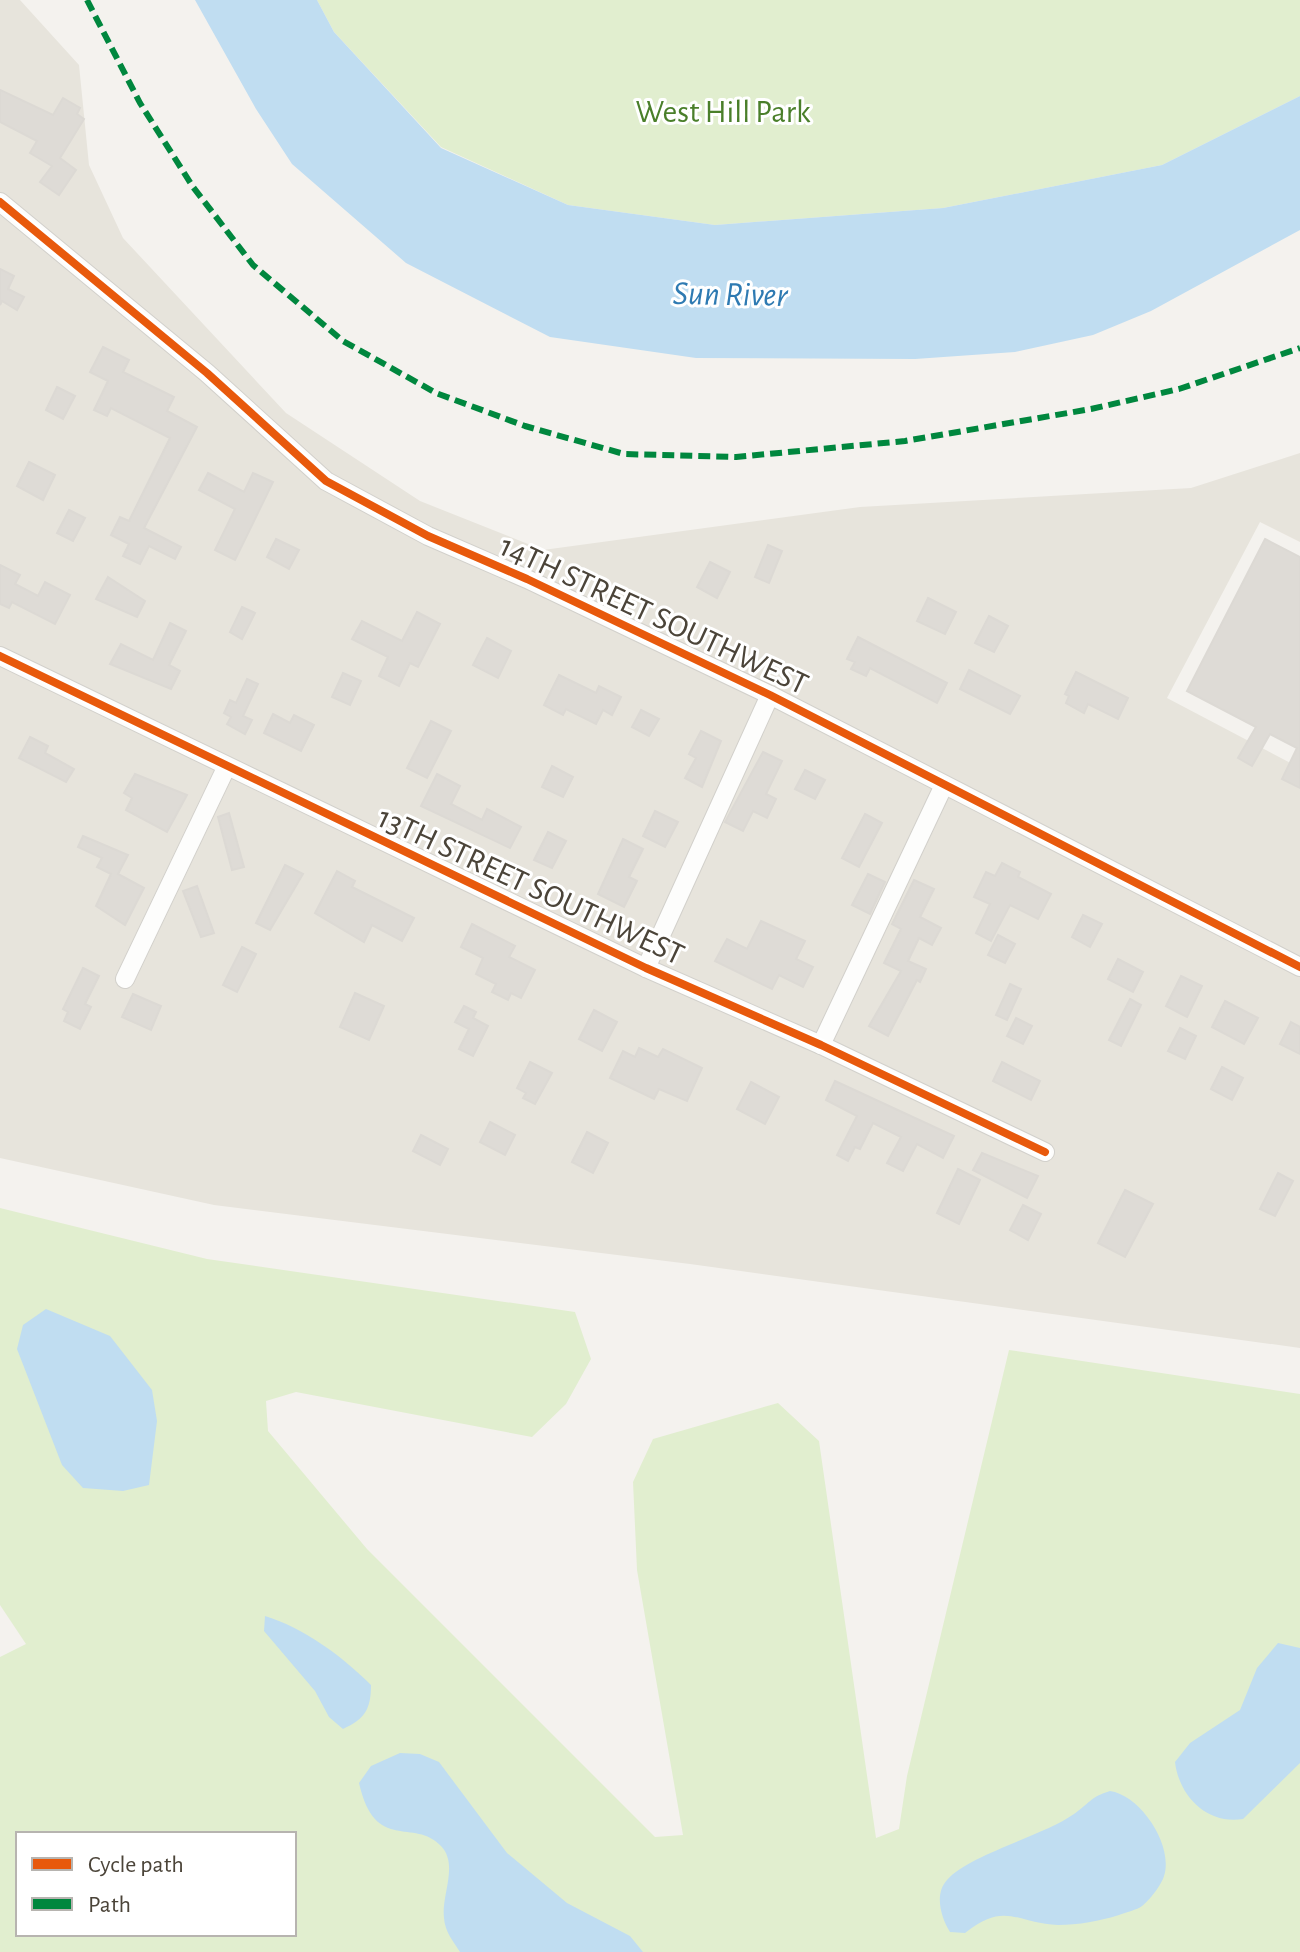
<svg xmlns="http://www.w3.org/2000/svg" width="1300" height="1952" font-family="'Alegreya Sans',sans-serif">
	<rect width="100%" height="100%" fill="#f4f2ee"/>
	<polygon fill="#e7e4dc" points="0,0 20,0 79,65 89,165 123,238 286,413 420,501 543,550 860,507 1191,488 1300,453 1300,542 1260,522 1167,698 1300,768 1300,1348 690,1264 214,1205 0,1158"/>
	<g fill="#e1eecf" fill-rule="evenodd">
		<polygon points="317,0 1300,0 1300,96 1162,165 943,208 715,225 568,205 441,147 334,32"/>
		<path d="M0,1208L207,1259L575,1312L591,1359L566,1404L532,1437L296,1392L266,1401L268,1431L367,1549L655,1837L683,1835L637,1570L633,1482L653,1439L778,1403L819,1441L876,1838L899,1829L907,1776L1009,1350L1300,1394V1952H0V1657L26,1644L0,1605ZM18,1834H294V1934H18Z"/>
	</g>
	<g fill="#c0ddf1">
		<polygon points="195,0 317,0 334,32 441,148 568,205 715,225 943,208 1162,165 1300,96 1300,230 1151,311 1093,335 1015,352 915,359 696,358 550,337 406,263 292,164 256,109"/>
		<polygon points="46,1309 110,1336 152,1390 157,1421 149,1485 123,1491 83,1488 62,1465 17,1349 23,1325"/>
		<path d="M265,1616C304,1628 342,1656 371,1685C371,1709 365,1719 343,1729L329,1717L315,1691L264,1631Z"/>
		<path d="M1278,1643L1300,1648V1763L1243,1819C1207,1825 1179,1796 1175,1762L1190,1743L1240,1710L1257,1668Z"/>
		<path d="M400,1753L420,1754L439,1762L507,1853L567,1903L630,1936L643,1952H460C453,1941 445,1932 444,1918C441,1895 459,1865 441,1846C414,1817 375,1854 359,1783L371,1766Z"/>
		<path d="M1110,1791C1140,1795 1174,1845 1164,1876C1162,1884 1149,1901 1142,1906C1137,1910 1126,1912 1119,1915C1100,1921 1078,1925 1058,1925C1017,1924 1006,1900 965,1933L950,1932C941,1918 934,1894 947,1880C968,1855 1043,1836 1074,1814C1090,1803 1090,1797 1110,1791Z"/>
	</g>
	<g fill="#dedbd6" stroke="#dcd9d4" stroke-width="2">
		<polygon points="0,90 53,115 63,98 80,108 77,114 84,119 60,158 76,170 59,195 40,182 52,166 30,153 37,141 0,122"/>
		<polygon points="0,269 14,276 8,289 24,297 17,310 2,301 0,305"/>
		<polygon points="103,347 129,360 123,372 174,397 167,411 197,427 144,528 181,547 175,559 149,546 140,564 123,556 129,544 111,535 120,517 129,521 170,438 111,408 107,416 94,410 108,381 90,372"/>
		<polygon points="57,387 75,396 63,419 46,410"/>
		<polygon points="29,462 55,475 43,500 17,486"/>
		<polygon points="208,473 244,492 253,473 273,482 235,560 215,550 235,509 199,490"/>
		<polygon points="69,510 85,518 73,541 57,533"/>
		<polygon points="276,539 299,550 289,569 267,557"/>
		<polygon points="1265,539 1300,557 1300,788 1282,779 1297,748 1270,734 1252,766 1238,758 1256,727 1187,691"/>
		<polygon points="768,545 782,551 769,583 755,577"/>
		<polygon points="710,562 730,572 717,598 697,587"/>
		<polygon points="0,565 20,575 15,584 38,596 45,582 70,595 55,624 12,602 9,608 0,604"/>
		<polygon points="108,577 145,601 137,617 96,599"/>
		<polygon points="928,598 956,612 945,634 917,621"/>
		<polygon points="242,607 255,613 242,639 230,632"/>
		<polygon points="417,612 440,624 418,667 410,663 399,686 379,676 388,657 352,639 362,621 402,641"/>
		<polygon points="989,616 1008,626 994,652 975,643"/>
		<polygon points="170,623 186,631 169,665 180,671 171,689 110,664 121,644 153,660"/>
		<polygon points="858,637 947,683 937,703 870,668 866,676 851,669 855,662 847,659"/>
		<polygon points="487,638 511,651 498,678 473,665"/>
		<polygon points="969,670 1020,696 1010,714 960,689"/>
		<polygon points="1076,672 1128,698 1118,719 1088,704 1084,713 1066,703 1069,696 1065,694"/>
		<polygon points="343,673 361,681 350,705 332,697"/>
		<polygon points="559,675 596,693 599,686 621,697 612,715 603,710 596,724 566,709 563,715 544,705"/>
		<polygon points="247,679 258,684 243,716 252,720 245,734 227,724 231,717 224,713 230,700 236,703"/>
		<polygon points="641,710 659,719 649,736 632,727"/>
		<polygon points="273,714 290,723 294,715 314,725 301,751 264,733"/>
		<polygon points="431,721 451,731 427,778 407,768"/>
		<polygon points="701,731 721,741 702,787 685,778 696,758 689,754"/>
		<polygon points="30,737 48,746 45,753 74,769 66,782 19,758"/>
		<polygon points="763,752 782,761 766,794 776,799 767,818 753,811 743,831 725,822"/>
		<polygon points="552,766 573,777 563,797 542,787"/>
		<polygon points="805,770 825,780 815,799 795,789"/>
		<polygon points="135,774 187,795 167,832 126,810 132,798 124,793"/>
		<polygon points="437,774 460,786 451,804 482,820 487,809 521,827 510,848 421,806"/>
		<polygon points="655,811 678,822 665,847 643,836"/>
		<polygon points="229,813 244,867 232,870 218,817"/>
		<polygon points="865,814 882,823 859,867 842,858"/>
		<polygon points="548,832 566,841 552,868 534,860"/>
		<polygon points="83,836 128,855 118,874 144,888 125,925 96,906 111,874 97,867 102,858 78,847"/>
		<polygon points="623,839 643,849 629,877 637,881 624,907 598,894"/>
		<polygon points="1002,863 1020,872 1018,877 1051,894 1038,919 1010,905 991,941 976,933 990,904 974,897 986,872 995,876"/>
		<polygon points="285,865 303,874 270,930 256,923"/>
		<polygon points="337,871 355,881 352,887 414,918 402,941 372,925 364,942 315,913"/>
		<polygon points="868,874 885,882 870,914 852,905"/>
		<polygon points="914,880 934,889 920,917 941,928 932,945 919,938 908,961 926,969 920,982 917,980 888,1036 869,1026 901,971 884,963 901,929 892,924"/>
		<polygon points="197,886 214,933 201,937 183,891"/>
		<polygon points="1083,915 1102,924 1090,947 1072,937"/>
		<polygon points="761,921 805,941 796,959 813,967 803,987 779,975 772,989 715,961 727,939 747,949"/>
		<polygon points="472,924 515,946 509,957 535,970 521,998 511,993 508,1000 492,992 496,984 476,974 483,958 461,947"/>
		<polygon points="998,935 1015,944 1005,963 988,955"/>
		<polygon points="242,947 256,954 237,992 223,985"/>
		<polygon points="1118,959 1143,972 1133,992 1108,979"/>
		<polygon points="83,968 99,976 85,1004 91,1007 80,1029 64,1021 68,1012 63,1009"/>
		<polygon points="1181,976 1202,986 1187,1017 1166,1006"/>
		<polygon points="1010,984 1021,989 1007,1020 996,1015"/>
		<polygon points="355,993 384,1006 369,1040 340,1027"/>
		<polygon points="133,994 161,1006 151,1030 122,1017"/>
		<polygon points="1130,999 1141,1005 1121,1046 1109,1040"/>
		<polygon points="1225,1001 1258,1018 1244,1044 1212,1027"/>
		<polygon points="464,1006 476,1012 473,1018 488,1026 473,1056 459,1049 469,1029 455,1022"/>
		<polygon points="594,1010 617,1022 602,1051 579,1039"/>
		<polygon points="1016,1018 1032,1026 1023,1044 1007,1036"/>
		<polygon points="1291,1022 1300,1027 1300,1054 1280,1044"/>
		<polygon points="1180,1028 1196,1036 1185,1059 1168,1051"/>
		<polygon points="639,1048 658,1057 663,1049 702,1068 687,1101 659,1089 654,1099 610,1078 623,1051 635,1057"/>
		<polygon points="530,1062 552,1073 535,1104 523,1098 526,1093 517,1088"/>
		<polygon points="1002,1062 1040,1081 1031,1100 993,1081"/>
		<polygon points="1222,1067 1243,1078 1232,1100 1211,1089"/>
		<polygon points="835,1081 954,1136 943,1158 917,1144 903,1171 887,1163 901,1137 873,1123 860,1149 855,1147 848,1161 837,1155 857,1116 826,1100"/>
		<polygon points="751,1082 779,1097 765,1124 737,1109"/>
		<polygon points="490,1122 515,1135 505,1155 480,1142"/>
		<polygon points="587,1132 608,1143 593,1173 572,1162"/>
		<polygon points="421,1135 448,1149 440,1165 413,1151"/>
		<polygon points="982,1153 1038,1176 1027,1198 973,1170"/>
		<polygon points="958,1169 980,1180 959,1224 937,1213"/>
		<polygon points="1278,1173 1293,1181 1275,1216 1260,1209"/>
		<polygon points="1125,1190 1153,1204 1125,1257 1098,1243"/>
		<polygon points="1023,1205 1041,1214 1028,1240 1010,1230"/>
	</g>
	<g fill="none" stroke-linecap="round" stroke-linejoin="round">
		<defs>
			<g id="minor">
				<polyline points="0,202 207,373 326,481 428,536 527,579 770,695 1300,967"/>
				<polyline points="0,656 646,968 821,1045 1045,1152"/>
				<polyline points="646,968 770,695"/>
				<polyline points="125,979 226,768"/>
				<polyline points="821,1045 944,785"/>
			</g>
		</defs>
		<use href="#minor" stroke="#d2d0cb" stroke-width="20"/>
		<use href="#minor" stroke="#fdfdfc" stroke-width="18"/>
		<polyline stroke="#00873e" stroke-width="6" stroke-dasharray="12 6" stroke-linecap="butt" points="87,0 140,103 193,187 253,265 343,341 436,393 525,426 624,454 736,457 905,441 1091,409 1179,389 1300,348"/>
		<defs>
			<g id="cycleway">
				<polyline points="0,202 207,373 326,481 428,536 527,579 770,695 1300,967"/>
				<polyline points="0,656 646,968 821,1045 1045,1152"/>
			</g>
		</defs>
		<use href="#cycleway" stroke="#fff" stroke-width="13"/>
		<use href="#cycleway" stroke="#e8590c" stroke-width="8"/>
	</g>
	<g text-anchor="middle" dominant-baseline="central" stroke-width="6" stroke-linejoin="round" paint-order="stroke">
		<g font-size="32" fill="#4a7f2a" stroke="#fff">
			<text x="723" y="112">West Hill Park</text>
		</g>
		<g font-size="32" fill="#4b4439" stroke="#fff">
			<text transform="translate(654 615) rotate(25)">14TH STREET SOUTHWEST</text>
			<text transform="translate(531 886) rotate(25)">13TH STREET SOUTHWEST</text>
		</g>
		<g font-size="34" font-style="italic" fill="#2e7ab2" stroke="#fff">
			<text transform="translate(730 295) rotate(1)">Sun River</text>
		</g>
	</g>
	<rect x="16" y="1832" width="280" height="104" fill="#ffffff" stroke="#b7b4b0" stroke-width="2"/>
	<rect x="32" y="1858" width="40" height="12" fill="#e8590c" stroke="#b7b4b0" stroke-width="2"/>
	<text x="88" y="1872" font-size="24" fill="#4b4439">Cycle path</text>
	<rect x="32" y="1898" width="40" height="12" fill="#00873e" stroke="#b7b4b0" stroke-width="2"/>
	<text x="88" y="1912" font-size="24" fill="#4b4439">Path</text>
</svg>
